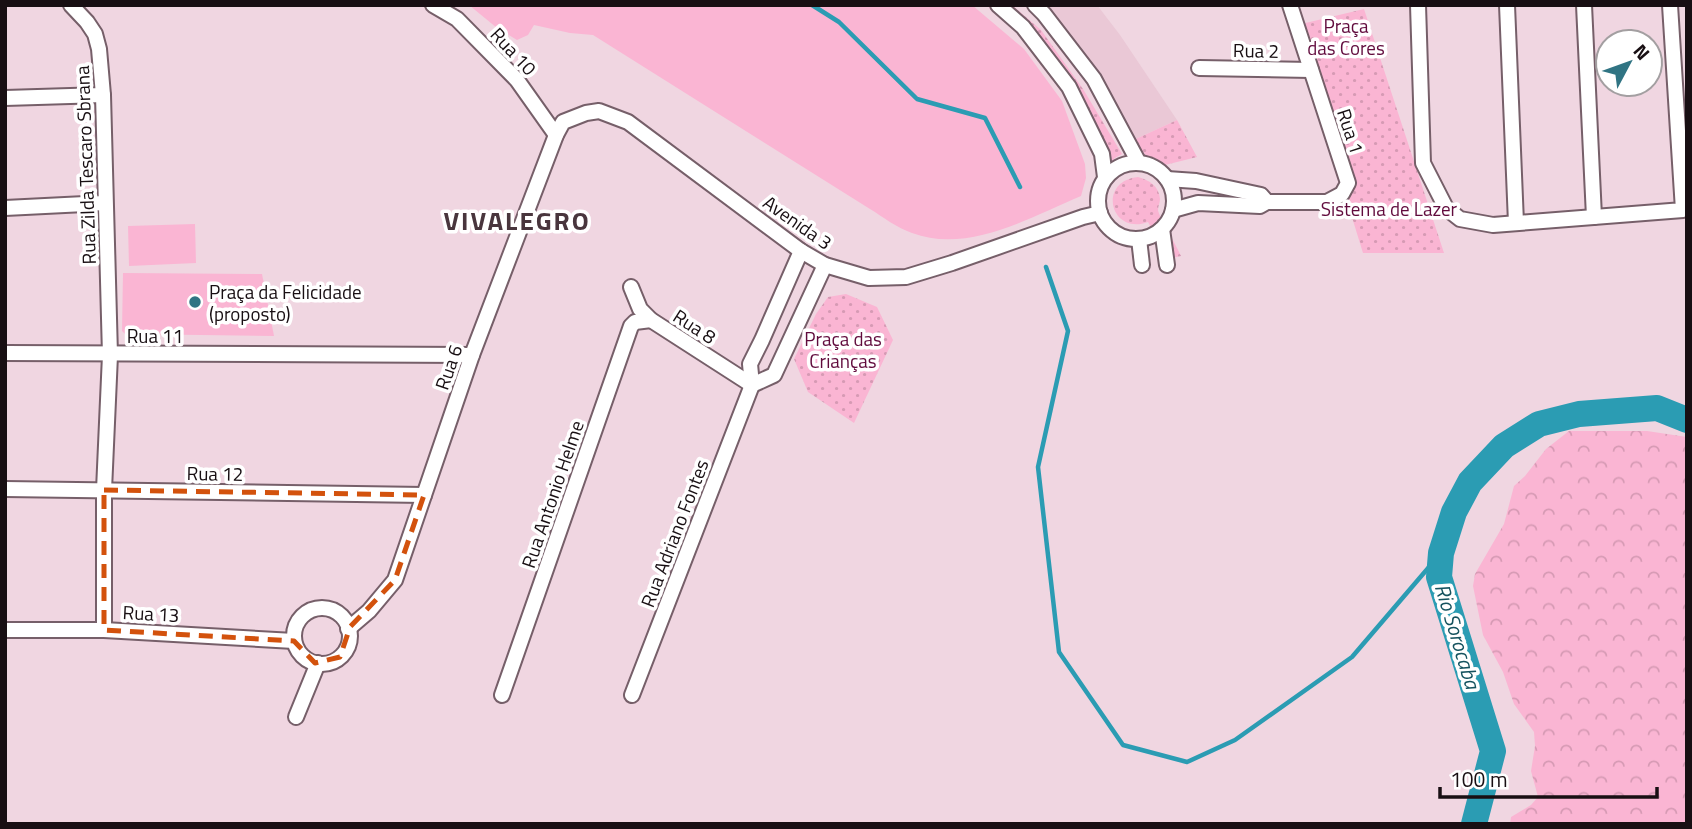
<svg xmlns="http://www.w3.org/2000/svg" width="1692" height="829" font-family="'Titillium Web',sans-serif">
	<defs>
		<pattern id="forest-crowns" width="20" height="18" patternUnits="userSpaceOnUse" patternTransform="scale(1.75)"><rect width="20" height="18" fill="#fab5d3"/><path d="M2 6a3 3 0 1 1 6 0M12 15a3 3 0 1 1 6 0" fill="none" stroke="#d69ab4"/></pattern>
		<pattern id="park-dots" width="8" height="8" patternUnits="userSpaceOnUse" patternTransform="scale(1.75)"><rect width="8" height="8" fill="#fab5d3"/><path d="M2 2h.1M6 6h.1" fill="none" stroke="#d69ab4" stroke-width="1.8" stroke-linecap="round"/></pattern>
	</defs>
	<rect width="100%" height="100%" fill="#f0d6e1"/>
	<polygon fill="#eac8d6" points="1028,5 1097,5 1120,35 1177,120 1127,143 1090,81 1045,21"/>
	<polygon fill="url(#forest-crowns)" points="1569,431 1647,431 1687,437 1687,824 1510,824 1511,817 1531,805 1538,797 1531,771 1535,746 1534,732 1514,704 1503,672 1483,635 1473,586 1475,574 1504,524 1514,486 1525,476 1546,449"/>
	<g fill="url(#park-dots)">
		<polygon points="986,5 1012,5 1041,30 1083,89 1122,154 1115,158 1109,165 1068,94 1029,41"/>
		<polygon points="1364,9 1444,253 1363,253 1293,26"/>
		<polygon points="1177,120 1197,157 1157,167 1143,152 1131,151 1127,143"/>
		<path d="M1138,177C1149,180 1159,186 1160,199C1160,203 1158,206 1158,210C1158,215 1178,248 1181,256L1168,259L1148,222C1110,236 1097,181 1138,177Z"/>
		<polygon points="846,294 877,307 893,340 854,423 808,392 794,359 816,314 828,297"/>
	</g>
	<g fill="#fab5d3">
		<path d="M469,5H972L1024,49L1062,101L1085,164L1086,178L1081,196C1031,217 968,254 912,233C897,228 883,217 870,209L593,35L570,33L534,25L528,35L517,40L497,28Z"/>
		<polygon points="195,224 196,263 129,266 128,226"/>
		<polygon points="123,273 262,274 274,336 125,334 122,331"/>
	</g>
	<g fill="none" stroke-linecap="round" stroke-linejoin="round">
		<g stroke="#2b9cb3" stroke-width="4.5">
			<polyline points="812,5 839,22 917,99 985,118 1020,187"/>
			<polyline points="1046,267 1068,331 1038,467 1059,652 1123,745 1187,762 1235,740 1352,657 1441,553"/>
		</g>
		<polyline stroke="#2b9cb3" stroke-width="26" points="1474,824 1493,751 1439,577 1441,553 1454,512 1470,482 1504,446 1539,424 1579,414 1657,408 1687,420"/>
		<defs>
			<g id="minor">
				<polyline points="71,5 87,22 95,34 99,49 103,95 110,355 104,490 104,630"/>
				<polyline points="433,5 457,19 517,80 556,135"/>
				<polyline points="998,5 1023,27 1069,87 1102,154 1105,177"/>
				<polyline points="1035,5 1044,14 1094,79 1139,163"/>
				<polyline points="1418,5 1423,163 1446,208 1460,219 1493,225 1683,210 1670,5"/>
				<polyline points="1507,5 1516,223"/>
				<polyline points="1584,5 1594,217"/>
				<polyline points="1199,68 1311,70"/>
				<polyline points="5,98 103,95"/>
				<circle cx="1136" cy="201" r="38"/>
				<polyline points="1167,179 1196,181 1261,195 1267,202"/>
				<polyline points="5,208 105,203"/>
				<polyline points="1173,210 1198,203 1260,206 1267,202 1327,202 1342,194 1348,183 1290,5"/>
				<polyline points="1162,229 1167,265"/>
				<polyline points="1139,239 1142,265"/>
				<polyline points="631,287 640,309 651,320 752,385"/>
				<polyline points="5,353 472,355"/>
				<polyline points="752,385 774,375 825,265"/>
				<polyline points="5,489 424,495"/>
				<circle cx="322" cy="636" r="28"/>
				<polyline points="348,629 369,611 395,580 472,355 556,135 563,122 586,113 599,111 628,122 801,251 825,265 869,278 906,277 952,263 1083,217 1100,213"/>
				<polyline points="5,630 104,630 294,641"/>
				<polyline points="502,695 631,326 635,322 651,320"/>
				<polyline points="632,695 752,385 750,364 762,340 801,251"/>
				<polyline points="296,717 318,663"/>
			</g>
		</defs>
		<use href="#minor" stroke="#765f69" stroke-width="18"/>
		<use href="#minor" stroke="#fff" stroke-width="14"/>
	</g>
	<path fill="none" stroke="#d3520d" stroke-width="5" stroke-dasharray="14 9" stroke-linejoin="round" d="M104,490L424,495L395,580L350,627L340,657L315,663L294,641L104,630Z"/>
	<circle fill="#307483" stroke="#fff" stroke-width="2.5" cx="195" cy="302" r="7"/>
	<g text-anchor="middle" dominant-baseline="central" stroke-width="7" stroke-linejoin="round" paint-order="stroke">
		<g font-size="19" fill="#610b3d" stroke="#fff">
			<text x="1346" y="25">Praça<tspan x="1346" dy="22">das Cores</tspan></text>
			<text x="1389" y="208">Sistema de Lazer</text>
			<text x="843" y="338">Praça das<tspan x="843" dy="22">Crianças</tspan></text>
		</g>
		<g font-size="19" fill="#180f13" stroke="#fff">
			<text transform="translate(1256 50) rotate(1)">Rua 2</text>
			<text transform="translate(514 51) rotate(47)">Rua 10</text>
			<text transform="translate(1351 131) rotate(72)">Rua 1</text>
			<text transform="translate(85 165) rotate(-92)">Rua Zilda Tescaro Sbrana</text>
			<text transform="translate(798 222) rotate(35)">Avenida 3</text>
			<text transform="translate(695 326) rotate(33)">Rua 8</text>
			<text x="155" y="335">Rua 11</text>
			<text transform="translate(448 367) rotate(-71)">Rua 6</text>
			<text transform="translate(215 473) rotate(1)">Rua 12</text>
			<text transform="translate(552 494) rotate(-71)">Rua Antonio Helme</text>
			<text transform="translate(674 533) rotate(-69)">Rua Adriano Fontes</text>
			<text transform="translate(151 613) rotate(3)">Rua 13</text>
		</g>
		<g font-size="19" fill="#180f13" stroke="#fff" text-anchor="start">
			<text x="209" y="291">Praça da Felicidade<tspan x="209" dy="22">(proposto)</tspan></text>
		</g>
		<g font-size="21" font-style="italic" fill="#16535f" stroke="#fff">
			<text transform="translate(1458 636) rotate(73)">Rio Sorocaba</text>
		</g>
		<g font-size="26" font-weight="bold" letter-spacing="2" fill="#49353d" stroke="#fff">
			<text x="517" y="220">VIVALEGRO</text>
		</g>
	</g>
	<rect width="1692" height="829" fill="none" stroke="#180f13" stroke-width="14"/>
	<g transform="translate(1629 63) rotate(49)"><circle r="33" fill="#ffffff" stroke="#a39fa1" stroke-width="2"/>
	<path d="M0-5L12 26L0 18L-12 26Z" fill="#307483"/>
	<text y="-10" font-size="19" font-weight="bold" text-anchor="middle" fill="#180f13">N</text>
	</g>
	<path d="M1440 787v10h217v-10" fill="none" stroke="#180f13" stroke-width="3.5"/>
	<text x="1450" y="787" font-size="21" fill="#180f13" stroke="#ffffff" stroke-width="5" paint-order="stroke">100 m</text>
</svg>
